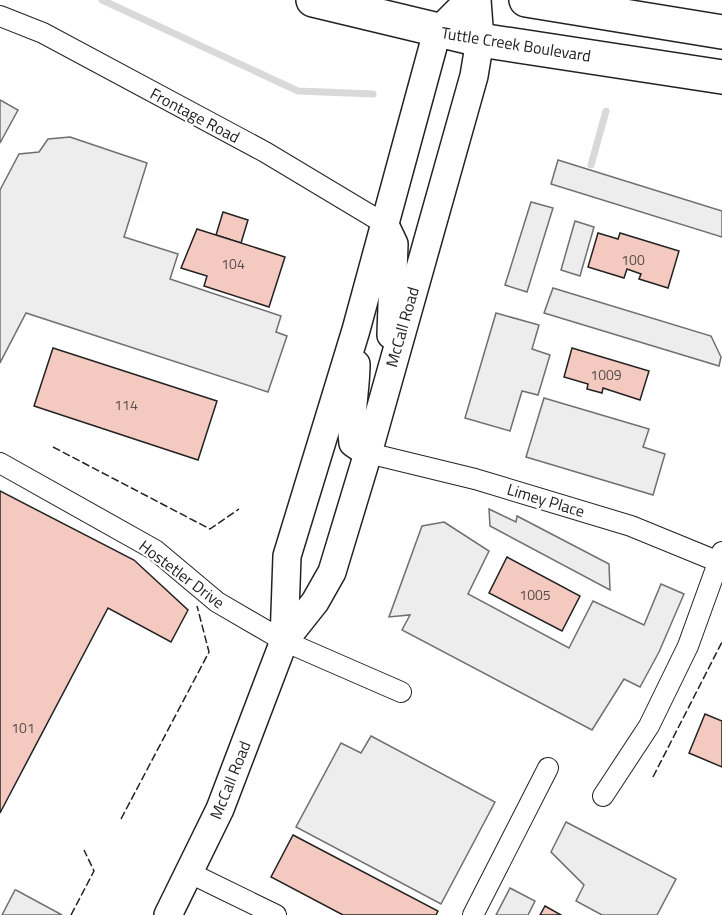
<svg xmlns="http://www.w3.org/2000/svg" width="722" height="915" font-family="'Titillium Web',sans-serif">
	<rect width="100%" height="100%" fill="#fff"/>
	<g fill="#ededed" stroke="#6f6f6f" stroke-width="1.5">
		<polygon points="0,100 18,110 0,143"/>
		<polygon points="70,137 147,163 124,237 178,254 170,279 281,316 276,332 287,336 268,392 26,313 0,363 0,190 19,154 39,152 48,139"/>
		<polygon points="558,160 722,211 722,237 551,184"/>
		<polygon points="531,202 553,208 527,292 505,285"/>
		<polygon points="575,221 594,227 580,276 561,270"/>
		<polygon points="553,288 711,336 721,357 719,366 544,313"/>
		<polygon points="496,313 539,325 532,349 550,355 538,395 522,391 510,431 465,418"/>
		<polygon points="544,398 649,429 643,447 665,454 653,495 526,457"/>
		<polygon points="489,509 516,522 517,516 609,564 610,590 490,526"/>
		<polygon points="444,522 489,551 468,594 569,648 593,601 644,625 661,584 684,594 659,652 640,687 624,679 592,730 402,630 410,615 389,617 422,526"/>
		<polygon points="371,736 495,802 441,904 296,827 341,743 361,753"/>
		<polygon points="566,822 676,879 657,915 602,915 576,901 584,885 551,852"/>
		<polygon points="510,888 535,901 528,915 496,915"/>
		<polygon points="15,890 16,890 62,915 2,915"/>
	</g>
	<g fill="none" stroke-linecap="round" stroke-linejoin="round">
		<g stroke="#d9d9d9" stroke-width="7">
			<polyline points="102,0 298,91 373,94"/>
			<polyline points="591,165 606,111"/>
		</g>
	</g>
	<g fill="#f3c9c0" stroke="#222" stroke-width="1.5">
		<polygon points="223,212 248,220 241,243 216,235"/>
		<polygon points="197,229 285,257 269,307 204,286 207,276 181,268"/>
		<polygon points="598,233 618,239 620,233 679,251 668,288 639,279 641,274 627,269 624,278 588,267"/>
		<polygon points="53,348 217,401 198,460 34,406"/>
		<polygon points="572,348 649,371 640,400 603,388 602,393 587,389 588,384 564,377"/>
		<polygon points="0,491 134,560 188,610 171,642 108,608 0,813"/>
		<polygon points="507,557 580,596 562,631 489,593"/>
		<polygon points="705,714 722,721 722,767 689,753"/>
		<polygon points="293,835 438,911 436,915 343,915 271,877"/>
		<polygon points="545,906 561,915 540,915"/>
	</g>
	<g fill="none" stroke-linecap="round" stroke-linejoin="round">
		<defs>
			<g id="street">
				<polyline points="0,16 43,33 265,152 385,224"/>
				<polyline points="368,453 475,479 631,526 719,562"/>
				<polyline points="0,463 155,550 217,602 284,641 401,692"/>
				<polyline points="603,796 649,726 688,646 722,552"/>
				<polyline points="190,873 276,915"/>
				<polyline points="473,915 548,768"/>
			</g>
			<g id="secondary">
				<polyline points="385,225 394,244 391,335"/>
				<path d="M356,364C356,391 349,417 353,443L368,453"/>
				<polyline points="284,641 287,556 356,330 437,32 469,0"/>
				<polyline points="168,915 220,809 284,641 315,602 332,572 368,453 474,76 480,40 477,0"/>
			</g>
			<g id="highway">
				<polyline points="313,0 480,40 722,77"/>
				<polyline points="526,0 722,32"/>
			</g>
		</defs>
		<use href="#street" stroke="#222" stroke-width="22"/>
		<use href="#secondary" stroke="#222" stroke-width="30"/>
		<use href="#highway" stroke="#222" stroke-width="36"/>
		<use href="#street" stroke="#fff" stroke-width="20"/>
		<use href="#secondary" stroke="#fff" stroke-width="27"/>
		<use href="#highway" stroke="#fff" stroke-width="33"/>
		<g stroke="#222" stroke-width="1.5" stroke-dasharray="8 3" stroke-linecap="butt">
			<polyline points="53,447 210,529 239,509"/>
			<polyline points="653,777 722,642"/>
			<polyline points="121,819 209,652 197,606"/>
			<polyline points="71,915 94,871 84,850"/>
		</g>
	</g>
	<g text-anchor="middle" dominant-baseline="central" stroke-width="4.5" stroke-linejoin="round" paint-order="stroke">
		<g font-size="14" fill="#564c4a">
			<text x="633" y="259">100</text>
			<text x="233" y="263">104</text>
			<text x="606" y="374">1009</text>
			<text x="126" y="404">114</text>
			<text x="535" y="594">1005</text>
			<text x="23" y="727">101</text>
		</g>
		<g font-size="16" fill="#222" stroke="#fff">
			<text transform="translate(516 44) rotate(9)">Tuttle Creek Boulevard</text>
			<text transform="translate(195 115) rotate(28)">Frontage Road</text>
			<text transform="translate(402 327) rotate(-74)">McCall Road</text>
			<text transform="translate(546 500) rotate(17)">Limey Place</text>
			<text transform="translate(182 574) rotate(37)">Hostetler Drive</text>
			<text transform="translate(230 780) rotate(-68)">McCall Road</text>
		</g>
	</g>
</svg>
